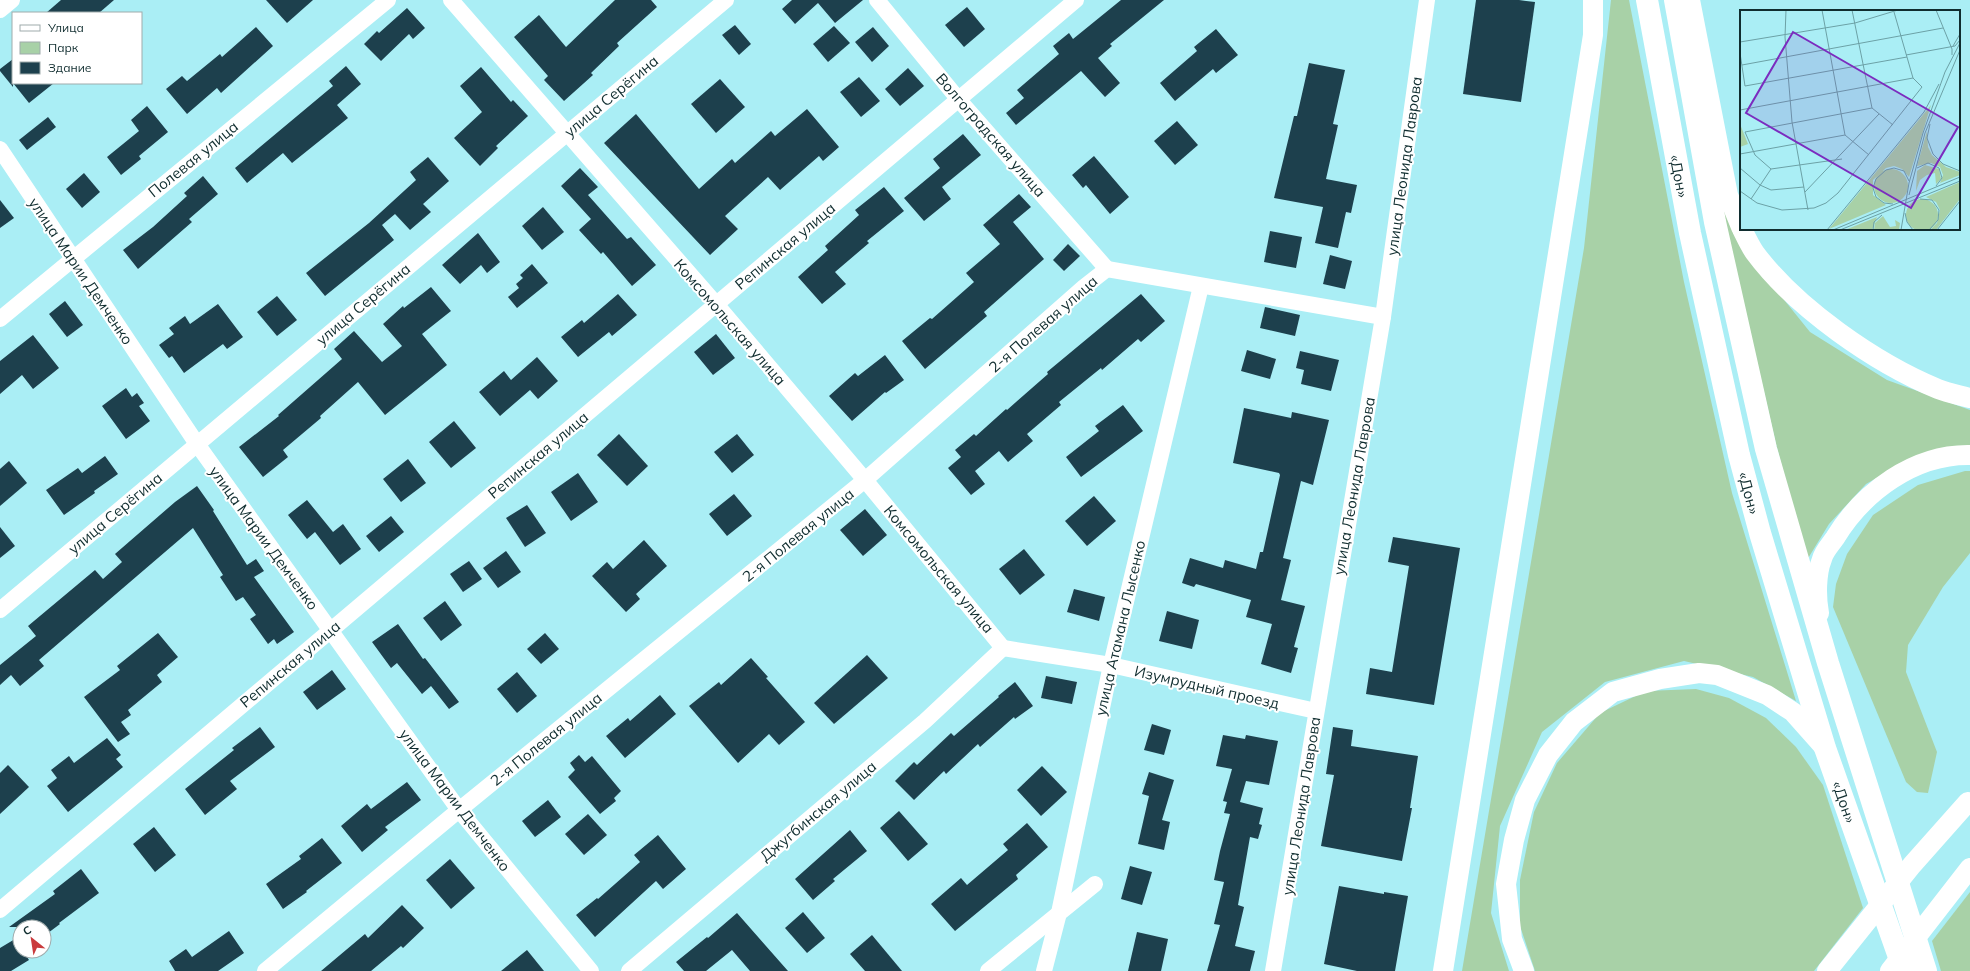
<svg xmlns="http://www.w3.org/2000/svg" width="1970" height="971" font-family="Mulish,sans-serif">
	<rect width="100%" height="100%" fill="#aaeef5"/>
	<g fill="#a8d1a7">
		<polygon points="1611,0 1629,0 1684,282 1732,493 1796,701 1753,677 1684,661 1605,682 1542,732 1500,826 1491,913 1509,971 1462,971 1584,248"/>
		<polygon points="1718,193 1748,255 1810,332 1887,380 1970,410 1970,447 1915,456 1866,484 1829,524 1807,560 1776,444"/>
		<polygon points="1965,471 1970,471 1970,553 1943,587 1908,645 1906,672 1937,752 1928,793 1917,792 1906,782 1833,607 1836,584 1847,554 1873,515 1918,485"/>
		<polygon points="1696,689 1729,698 1766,718 1796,747 1823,785 1863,908 1814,971 1535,971 1520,926 1520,880 1534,812 1557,763 1600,713 1646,691"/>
		<polygon points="1970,892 1970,971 1941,971 1932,941"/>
	</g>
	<g fill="#1d404d">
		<polygon points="61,0 114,0 99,13 46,13"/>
		<polygon points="266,0 313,0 287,23"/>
		<polygon points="615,0 651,0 657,7 617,43 619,46 591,73 593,75 564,101 544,80 548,76 514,37 539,15 566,47"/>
		<polygon points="792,0 863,0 835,23 818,3 795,24 782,9"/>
		<polygon points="1121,0 1164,0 1110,44 1112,46 1098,58 1120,83 1105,97 1081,71 1016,125 1006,113 1024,98 1017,90 1059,54 1053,46 1069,33 1073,39"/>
		<polygon points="1476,0 1519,0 1535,2 1521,102 1463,94"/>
		<polygon points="967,7 985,29 964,47 945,25"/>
		<polygon points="407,8 425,28 413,39 409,34 381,61 364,44 377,31 379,33"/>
		<polygon points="735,25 751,44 739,55 722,35"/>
		<polygon points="834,26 850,43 828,62 813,44"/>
		<polygon points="256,27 273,46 221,93 217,88 187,114 166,89 182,76 187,81 220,54 222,57"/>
		<polygon points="873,27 889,46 872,62 855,42"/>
		<polygon points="1216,29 1238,55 1216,73 1213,69 1175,101 1160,83 1197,51 1194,47"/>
		<polygon points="13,59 13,83 54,83 29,103 13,83 13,87 0,71 0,69"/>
		<polygon points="1309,63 1345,70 1333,124 1338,125 1326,179 1357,185 1351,213 1346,212 1338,248 1315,243 1323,207 1274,198 1294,116 1297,116"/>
		<polygon points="346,66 361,84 337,105 348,118 292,163 283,153 247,183 235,168 333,86 329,81"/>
		<polygon points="481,67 511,102 513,100 528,116 496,146 498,148 480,166 454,138 482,112 460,86"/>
		<polygon points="908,68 924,86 900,106 885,89"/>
		<polygon points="859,77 880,101 861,117 840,92"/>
		<polygon points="720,79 745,107 716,133 691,104"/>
		<polygon points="147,106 168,132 139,156 141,159 121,175 107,157 139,131 131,120"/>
		<polygon points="807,109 839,147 823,161 819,156 780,190 768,177 725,216 738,229 710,255 604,143 636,114 699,189 732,159 735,163 771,131 775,136"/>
		<polygon points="48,117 56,127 27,150 19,140"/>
		<polygon points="1177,121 1198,145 1175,165 1154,141"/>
		<polygon points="963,134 981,155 942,187 951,199 924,221 904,198 940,168 933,159"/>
		<polygon points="1094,156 1129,197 1110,214 1086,185 1083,188 1072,175"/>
		<polygon points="428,157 449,181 423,204 431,212 410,230 395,214 382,225 394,240 325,296 306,273 369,223 416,180 410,172"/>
		<polygon points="580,168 598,187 588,195 627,239 631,237 656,265 632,286 603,252 601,254 579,230 591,219 561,186"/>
		<polygon points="84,173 100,192 82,208 66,189"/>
		<polygon points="203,176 218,194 189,219 192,222 138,269 123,250 153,227 187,196 184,193"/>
		<polygon points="884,187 904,211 867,241 869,243 835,272 846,284 822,304 798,277 828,250 825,246 859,215 855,210"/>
		<polygon points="1019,194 1031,207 1013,222 1044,259 984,312 987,316 925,369 902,341 930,318 932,319 974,282 966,273 1000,244 983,225"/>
		<polygon points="0,200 14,218 0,228"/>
		<polygon points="543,207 564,232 542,250 522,226"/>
		<polygon points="1270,231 1302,237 1296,268 1264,262"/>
		<polygon points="478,233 500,262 487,273 481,265 460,284 442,265"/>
		<polygon points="1068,244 1080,256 1064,271 1053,260"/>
		<polygon points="1330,255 1352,261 1345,289 1323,284"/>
		<polygon points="532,264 548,283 517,308 508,297 519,288 516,284 523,278 520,275"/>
		<polygon points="431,287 451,311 422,334 447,365 385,415 358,382 320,416 321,418 283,450 288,457 263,477 239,447 279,416 278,415 342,359 334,349 354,331 382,362 402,346 383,324 403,306 404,308"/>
		<polygon points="618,294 637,315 612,336 609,332 578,357 561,337 582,320 584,323"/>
		<polygon points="1141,294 1165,321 1141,342 1138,339 1102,370 1101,368 1059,402 1061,405 1027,434 1033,441 1008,462 999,451 975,471 985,484 971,495 948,468 961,457 955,450 974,434 976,436 1006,409 1007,410 1048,374 1047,372"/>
		<polygon points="277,296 297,320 277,336 257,312"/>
		<polygon points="65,301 83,325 67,337 49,314"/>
		<polygon points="218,304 243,337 227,349 223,344 184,373 172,356 169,358 159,345 174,334 169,328 185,316 190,324"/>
		<polygon points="1265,307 1300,315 1295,336 1260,328"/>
		<polygon points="716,334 735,358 713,375 694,352"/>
		<polygon points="33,335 59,368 33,389 22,375 0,394 0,361"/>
		<polygon points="1247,350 1276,359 1270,379 1241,371"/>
		<polygon points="1300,351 1339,360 1331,391 1301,384 1304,370 1296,368"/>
		<polygon points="885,355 904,380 886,393 885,392 852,421 829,396 855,373 858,376"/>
		<polygon points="537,357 558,381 538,399 530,390 500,416 479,392 504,371 511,380"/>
		<polygon points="126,388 132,397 137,393 144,403 139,406 150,421 126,439 102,406"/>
		<polygon points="1123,405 1143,431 1081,477 1066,457 1099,431 1095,426"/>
		<polygon points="1244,408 1291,418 1292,412 1329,420 1313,485 1301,481 1283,558 1291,560 1281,600 1305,606 1294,647 1298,648 1291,673 1261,664 1272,624 1246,617 1251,600 1196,584 1194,587 1182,583 1190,558 1223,568 1225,560 1256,569 1260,552 1263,552 1280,475 1279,473 1233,463"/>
		<polygon points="454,421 476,448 451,468 429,442"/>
		<polygon points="619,434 648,466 627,486 597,455"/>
		<polygon points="737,434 754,455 732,473 714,452"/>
		<polygon points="105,456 118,474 94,491 95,493 64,515 46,490 78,468 82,473"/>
		<polygon points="408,459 426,483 401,502 383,479"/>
		<polygon points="9,461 27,483 0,506 0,469"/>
		<polygon points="578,473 598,502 571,521 551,492"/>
		<polygon points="197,486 214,510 213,511 247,565 256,559 264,571 254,577 294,632 277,644 274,639 268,644 250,619 256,615 243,597 236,601 220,577 223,575 193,528 39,660 44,666 20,686 11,675 0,685 0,665 36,636 28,626 95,570 103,579 122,562 115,554 175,502"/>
		<polygon points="734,494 752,516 727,536 709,514"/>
		<polygon points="1094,496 1116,521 1087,546 1065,521"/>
		<polygon points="307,500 333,532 343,524 361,549 340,565 315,532 307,539 288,515"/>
		<polygon points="527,505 546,533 525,547 506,518"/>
		<polygon points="865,509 887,535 863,556 840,530"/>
		<polygon points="391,516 404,532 379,552 366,536"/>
		<polygon points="0,527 15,546 0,558"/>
		<polygon points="1393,537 1460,548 1434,705 1366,694 1370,668 1392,672 1409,566 1388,562"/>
		<polygon points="644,540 667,566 636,594 640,599 626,612 592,576 607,562 613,569"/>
		<polygon points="1024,549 1045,575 1020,595 999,569"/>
		<polygon points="506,551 521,572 498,588 483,568"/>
		<polygon points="469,561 482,579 463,592 450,574"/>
		<polygon points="1074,589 1105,597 1099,621 1067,612"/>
		<polygon points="445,601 462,625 441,641 423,618"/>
		<polygon points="1167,611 1199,620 1192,649 1159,641"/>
		<polygon points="398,624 423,659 425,658 459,702 449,709 431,686 422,694 397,663 391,668 372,642"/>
		<polygon points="158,633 178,657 157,675 162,682 128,710 131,715 121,722 130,734 118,742 84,697 120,670 117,666"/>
		<polygon points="545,633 559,649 541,664 527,649"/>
		<polygon points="867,655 888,678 834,724 814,703"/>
		<polygon points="751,658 768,677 766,678 805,722 779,745 769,734 738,763 689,706 719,682 721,685"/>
		<polygon points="332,670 346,689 317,710 303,692"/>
		<polygon points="517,672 537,696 517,713 497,689"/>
		<polygon points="1046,676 1077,682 1072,704 1041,698"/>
		<polygon points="1015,682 1033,706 1015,719 1014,717 980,747 978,744 946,774 944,771 914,800 895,781 914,762 917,765 951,733 954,736 999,697 998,696"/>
		<polygon points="660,695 676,714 625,758 606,736 628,718 630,721"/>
		<polygon points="1152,724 1171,730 1164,755 1144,750"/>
		<polygon points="260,727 275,747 230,781 237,789 205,815 185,789 234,750 232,748"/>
		<polygon points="1333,727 1353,730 1351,746 1418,756 1410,808 1412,808 1402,861 1321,846 1334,775 1326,774"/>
		<polygon points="1223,735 1245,739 1246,735 1278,741 1269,785 1246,781 1240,802 1263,808 1259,824 1262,825 1258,839 1250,837 1238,905 1244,907 1235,946 1255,951 1250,971 1207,971 1220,925 1214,924 1224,882 1214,880 1220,851 1230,814 1224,813 1227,802 1223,801 1232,769 1216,766"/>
		<polygon points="107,738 121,755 116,759 123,767 68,812 47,786 57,778 51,770 69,756 74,763"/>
		<polygon points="579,755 585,762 592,756 621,791 614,798 616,801 600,814 568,777 575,770 570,763"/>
		<polygon points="8,765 29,787 0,814 0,773"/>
		<polygon points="1042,766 1067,792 1041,816 1017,790"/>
		<polygon points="1149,772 1174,780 1162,820 1170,822 1164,850 1138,844 1149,796 1142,794"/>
		<polygon points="407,782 421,800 385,827 388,830 362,852 341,826 367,804 371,809"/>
		<polygon points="548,800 561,817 535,837 522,821"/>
		<polygon points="899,811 928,844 908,861 880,828"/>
		<polygon points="588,814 607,835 584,855 565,834"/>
		<polygon points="1027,823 1048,847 1016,875 1018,879 955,931 931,904 961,878 967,885 1008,850 1003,844"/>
		<polygon points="154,827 176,855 155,872 133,844"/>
		<polygon points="850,830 867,851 833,879 835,881 813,900 795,879"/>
		<polygon points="658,835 686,869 663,889 656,881 595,937 576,915 597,898 598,899 640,862 634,855"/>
		<polygon points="322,838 342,863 306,891 307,892 283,909 266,884 301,859 299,856"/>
		<polygon points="450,859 475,888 451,909 426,880"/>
		<polygon points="1130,866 1152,872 1142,905 1121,899"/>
		<polygon points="81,869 99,893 59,923 60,924 44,936 44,927 9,927 55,894 53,891"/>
		<polygon points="1339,886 1384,894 1384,892 1408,896 1395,971 1357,971 1324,964"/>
		<polygon points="402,905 424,928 403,948 401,946 371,971 321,971 365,934 368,938"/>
		<polygon points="803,912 825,938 807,953 785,928"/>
		<polygon points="737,913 788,971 750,971 732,950 706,971 684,971 676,962 707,937 708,938"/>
		<polygon points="229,931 244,953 218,971 175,971 169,961 186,949 192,957"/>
		<polygon points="1137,932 1168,939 1161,971 1128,971"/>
		<polygon points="872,935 902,971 865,971 850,954"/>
		<polygon points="20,936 20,951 23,951 29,960 11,971 0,971 0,948"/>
		<polygon points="527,950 544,971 501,971"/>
	</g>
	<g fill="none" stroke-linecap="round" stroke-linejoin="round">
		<g stroke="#fff" stroke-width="16">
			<polyline points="451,0 716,304 865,480 1003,648"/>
			<polyline points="877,0 959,100 1107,269"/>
			<polyline points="0,10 12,0"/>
			<polyline points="0,149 197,444 459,810 591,971"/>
			<polyline points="0,319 388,0"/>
			<polyline points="0,610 726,0"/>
			<polyline points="1003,648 1111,665 1316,711"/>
			<polyline points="0,910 1076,0"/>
			<polyline points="265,971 459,810 865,480 1084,287 1107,269 1383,317"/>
			<polyline points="629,971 925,721 1003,648"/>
			<polyline points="988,971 1095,884"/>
			<polyline points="1044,971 1059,913 1111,665 1201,286"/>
			<polyline points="1273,971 1383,317 1427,0"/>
		</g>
		<g stroke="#fff" stroke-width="20">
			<polyline points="1690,0 1728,195 1741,227"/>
			<path d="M1742,229C1746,237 1750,246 1755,253C1796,308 1875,363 1938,389C1948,393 1959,395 1970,398"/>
			<path d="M1819,613C1816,597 1816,574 1822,559C1824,551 1831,544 1835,538C1863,492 1914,454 1970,455"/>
			<polyline points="1443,971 1593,35 1593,0"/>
			<polyline points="1524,971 1512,939 1506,884 1514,840 1525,800 1548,755 1574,722 1613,692 1660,679 1699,673 1717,675 1767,695 1793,712 1825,748"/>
			<polyline points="1827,971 1912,865 1968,802"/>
			<polyline points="1890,971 1970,868"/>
		</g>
		<g stroke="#fff" stroke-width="22">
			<polyline points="1647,0 1690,233 1739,455 1760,533 1825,748 1904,971"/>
			<polyline points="1675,0 1715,222 1766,449 1828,663 1926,971"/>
		</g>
	</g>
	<g text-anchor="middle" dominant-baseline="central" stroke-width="4" stroke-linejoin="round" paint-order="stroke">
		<g font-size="15" fill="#102d2f" stroke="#fff">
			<text transform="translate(611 96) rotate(-40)">улица Серёгина</text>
			<text transform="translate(991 135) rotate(49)">Волгоградская улица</text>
			<text transform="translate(193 159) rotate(-39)">Полевая улица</text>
			<text transform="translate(1404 166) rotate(-82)">улица Леонида Лаврова</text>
			<text transform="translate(1679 176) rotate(79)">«Дон»</text>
			<text transform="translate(785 246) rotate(-40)">Репинская улица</text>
			<text transform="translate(81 271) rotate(56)">улица Марии Демченко</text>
			<text transform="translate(363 304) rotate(-40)">улица Серёгина</text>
			<text transform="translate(730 322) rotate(49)">Комсомольская улица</text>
			<text transform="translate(1043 324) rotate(-41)">2-я Полевая улица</text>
			<text transform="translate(538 455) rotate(-40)">Репинская улица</text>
			<text transform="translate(1354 486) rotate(-80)">улица Леонида Лаврова</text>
			<text transform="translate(1749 493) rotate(75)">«Дон»</text>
			<text transform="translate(115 513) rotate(-40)">улица Серёгина</text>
			<text transform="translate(798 535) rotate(-39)">2-я Полевая улица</text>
			<text transform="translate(264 538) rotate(54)">улица Марии Демченко</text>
			<text transform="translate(939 569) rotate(50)">Комсомольская улица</text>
			<text transform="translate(1120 628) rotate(-77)">улица Атамана Лысенко</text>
			<text transform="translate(290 664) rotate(-40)">Репинская улица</text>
			<text transform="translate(1207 687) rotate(13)">Изумрудный проезд</text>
			<text transform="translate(546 739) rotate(-39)">2-я Полевая улица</text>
			<text transform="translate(455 800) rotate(53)">улица Марии Демченко</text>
			<text transform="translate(1844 802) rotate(71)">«Дон»</text>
			<text transform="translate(1301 806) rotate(-81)">улица Леонида Лаврова</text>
			<text transform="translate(818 811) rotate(-40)">Джугбинская улица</text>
		</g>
	</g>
	<g transform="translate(1740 10)">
		<rect width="220" height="220" fill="#aaeef5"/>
		<path d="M191,95L169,167L162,159L154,156L146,158L133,170V185L146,195L89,219ZM0,114L8,134L0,137ZM187,121L188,137L192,145L206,157L220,162V165L200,173L203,165L200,157L191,153L177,156ZM185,155L199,159L201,169L196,174L195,163L187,165L180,170L176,181L177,161ZM134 176a17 17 0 1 1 34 0a17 17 0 1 1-34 0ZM220,172V189L196,220H190L197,213L200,200L196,192L186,187ZM166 205a16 16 0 1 1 32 0a16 16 0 1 1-32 0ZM143,206L150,217L156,216L155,210L160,213L159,220H134L135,213ZM137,207L132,220H105Z" fill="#a8d1a7"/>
		<path fill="none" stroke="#6ca1a6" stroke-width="1" d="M46,0L45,27L52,112L68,200M82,0L105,125M112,0L132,98M196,0L212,39V45M0,32L115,13L158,0M213,36L220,24M0,43L5,76L167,47M166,45L215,36L220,30M2,55L203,18M0,100L173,68M190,114L187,128L193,144L203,154L220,161M105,125L129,145M0,144L105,125M102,149L31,159L15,145L5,122L132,98L153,115M0,158L20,175L31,180L64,177M177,158L188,153L199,158L202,168L196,176M0,181L17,193L42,200L74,198L86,193L98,183L182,77L173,68L154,2M65,182L139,104M169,185L185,123L220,40M11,189L31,159M180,189L192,190L199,200L198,210L189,220M153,194L144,193L136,187L133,178L136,169L146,160L154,158L164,161L169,171M165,203L167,212L173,220M87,220L184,102L199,74M93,220L220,167M100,220L220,171M133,220L134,212L142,205M161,220L169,173L183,123L205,62L220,33M197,220L220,191"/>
		<path fill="#7b2cbf" fill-opacity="0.15" stroke="#7b2cbf" stroke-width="2" d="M53,22L218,117L171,198L6,103Z"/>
		<rect width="220" height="220" fill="none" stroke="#102d2f" stroke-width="2"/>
	</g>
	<rect x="12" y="12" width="130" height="72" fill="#ffffff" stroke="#9fabac"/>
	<rect x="20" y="25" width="20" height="6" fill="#ffffff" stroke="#9fabac"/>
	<text x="48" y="32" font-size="12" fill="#102d2f">Улица</text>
	<rect x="20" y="42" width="20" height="12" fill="#a8d1a7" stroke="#9fabac"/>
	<text x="48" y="52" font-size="12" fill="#102d2f">Парк</text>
	<rect x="20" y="62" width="20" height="12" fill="#1d404d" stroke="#9fabac"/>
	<text x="48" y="72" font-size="12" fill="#102d2f">Здание</text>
	<g transform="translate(32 939) rotate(330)"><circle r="19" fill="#ffffff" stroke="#9fabac"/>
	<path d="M0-3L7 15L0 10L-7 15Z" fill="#ca3b3d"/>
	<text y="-6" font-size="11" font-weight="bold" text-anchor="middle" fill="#102d2f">С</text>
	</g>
</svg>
